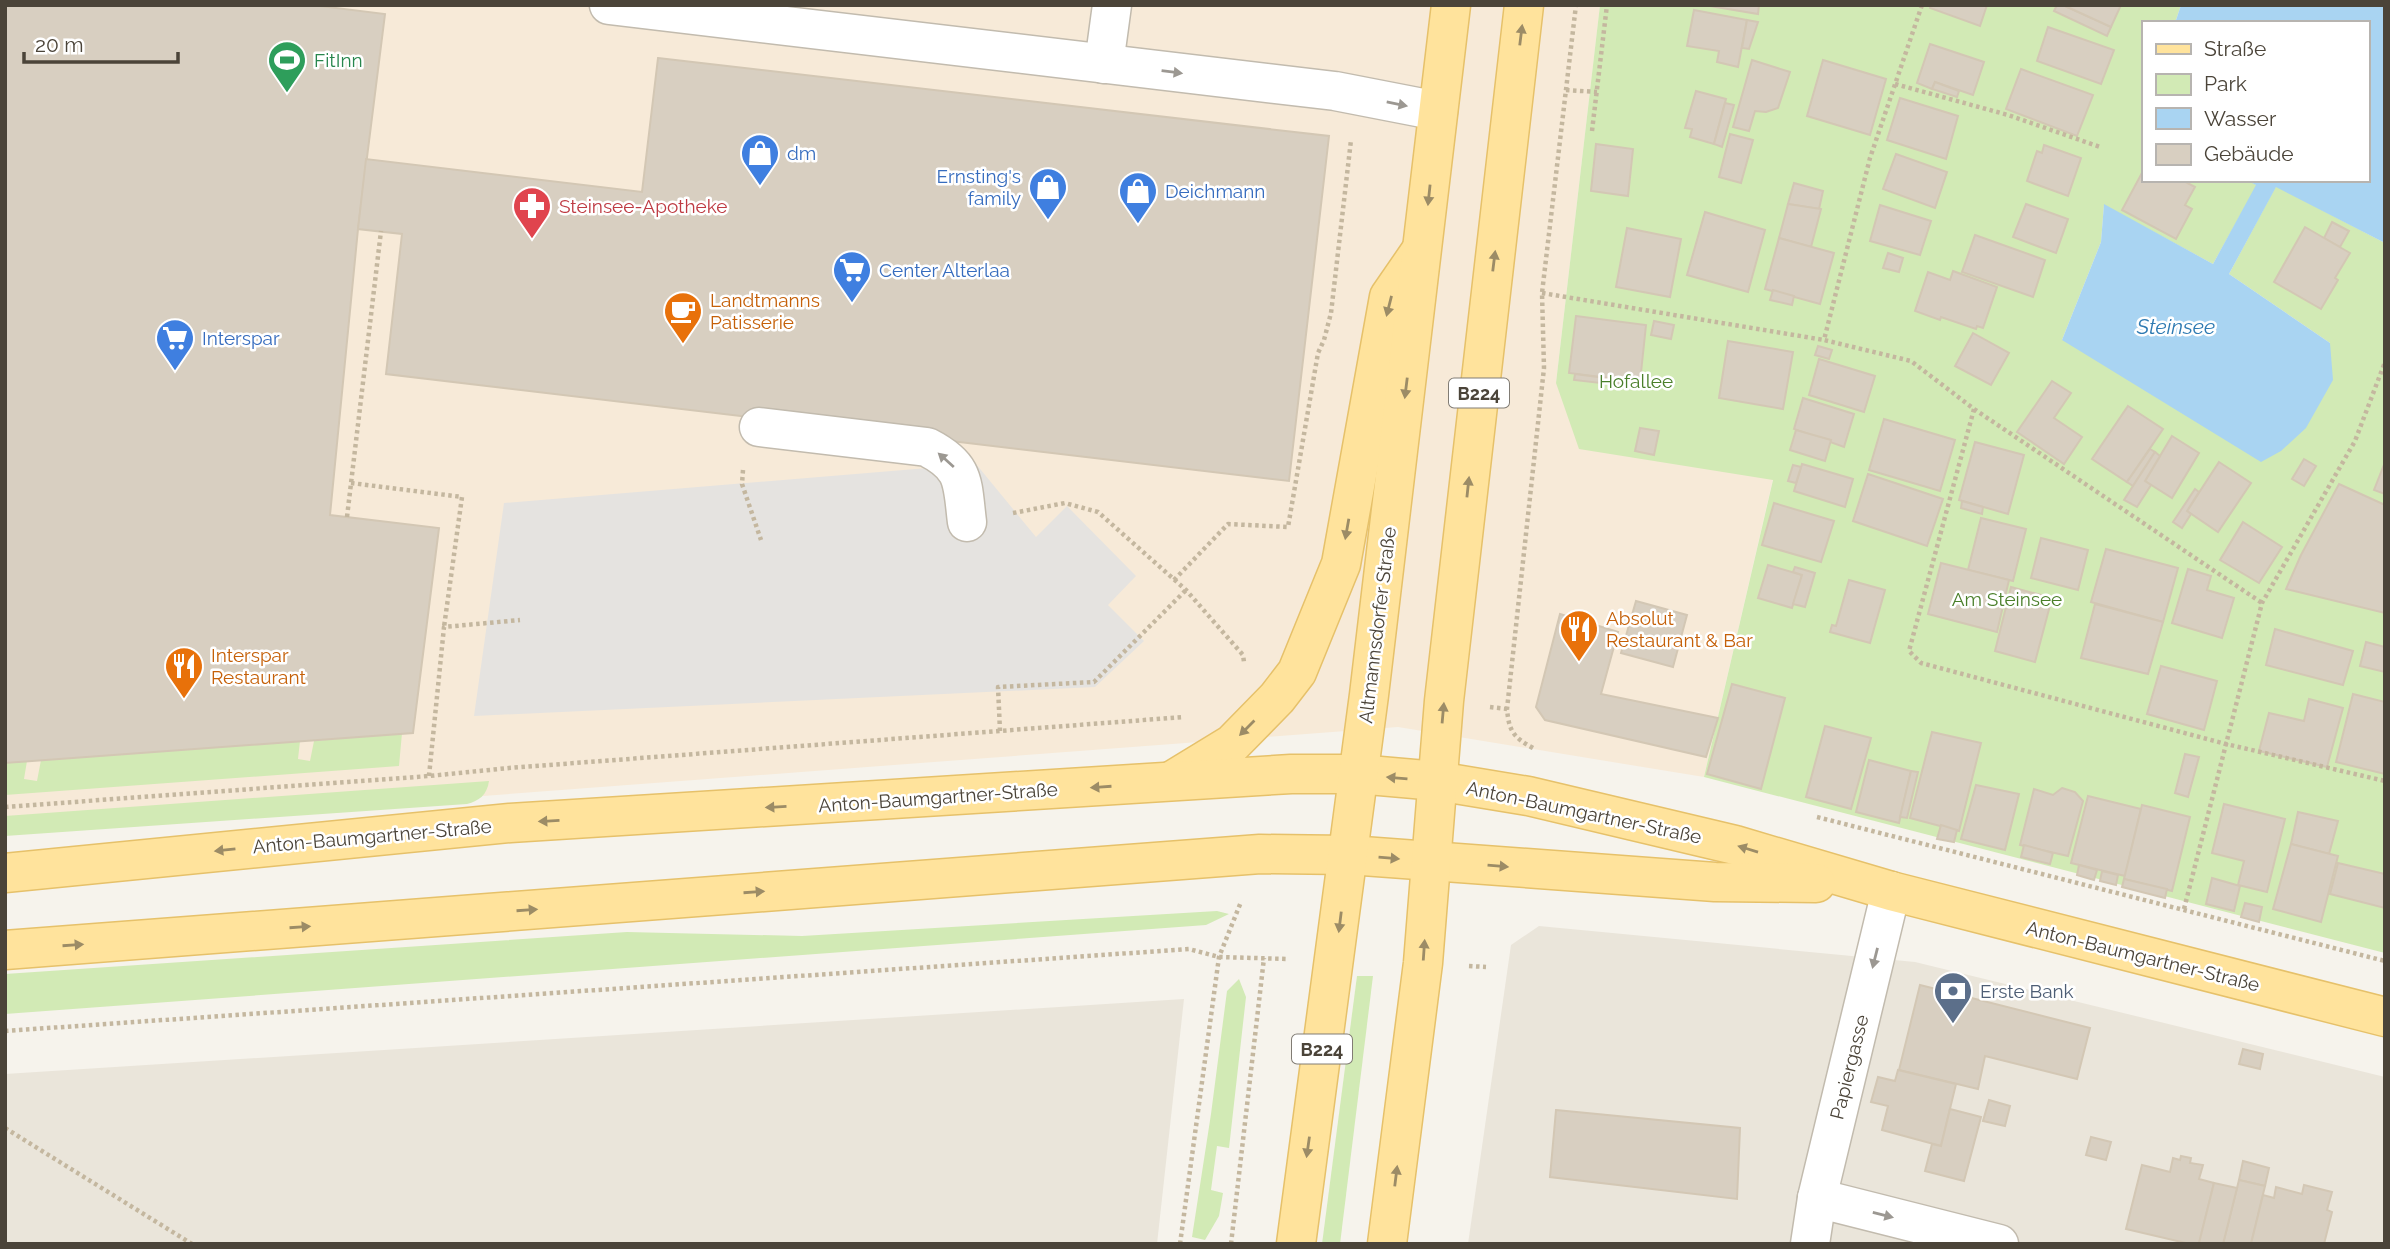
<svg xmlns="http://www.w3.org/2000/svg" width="2390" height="1249" font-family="Raleway,sans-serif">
	<rect width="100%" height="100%" fill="#f6f3ec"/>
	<g fill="#eae5da">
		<polygon points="1539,926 1915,962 2385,1077 2385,1244 1468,1244 1511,945"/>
		<polygon points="1184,999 1157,1244 5,1244 5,1074"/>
	</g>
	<polygon fill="#f7ead8" points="5,5 1600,5 1556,383 1773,479 1704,777 1398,727 5,832"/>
	<g fill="#d2eab5">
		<polygon points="1600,5 2181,5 2175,23 2143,23 2143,180 2246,180 2257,185 2213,264 2104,205 2101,242 2062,340 2330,343 2229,274 2276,186 2385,243 2385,953 1704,777 1773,480 1579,449 1556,383"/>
		<polygon points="402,733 399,766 5,795 5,763 27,761 24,779 37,781 41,760 300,741 298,759 310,761 314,741"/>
		<path d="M489,781C487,795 479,801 467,804L5,836V816Z"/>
		<polygon points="1217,911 1229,914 1206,925 5,1014 5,974 627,932 802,936"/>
		<polygon points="1357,976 1373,976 1340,1244 1322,1244"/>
		<polygon points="1239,979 1246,997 1229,1148 1217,1146 1211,1190 1223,1193 1219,1216 1205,1240 1192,1237 1211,1114 1227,991"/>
	</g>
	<polygon fill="#e5e3e0" points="976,464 1036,537 1067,506 1136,576 1108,605 1144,641 1095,687 474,716 504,503"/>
	<polygon fill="#a9d4f2" points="2181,5 2385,5 2385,243 2276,187 2229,274 2330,343 2333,380 2306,428 2281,451 2261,462 2062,340 2101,242 2104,204 2213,264 2256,185 2246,180 2367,180 2367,23 2175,23"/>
	<g fill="#d8cfc1" stroke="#d3c7b4" stroke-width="2">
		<polygon points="5,5 312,5 385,14 358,229 330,515 439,528 413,733 5,763"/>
		<polygon points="1704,5 1759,5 1758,14"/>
		<polygon points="1931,5 1987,5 1980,26 1930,8"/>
		<polygon points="2057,5 2063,5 2111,27 2107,36 2054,11"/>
		<polygon points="2063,5 2121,5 2111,27"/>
		<polygon points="1694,10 1747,20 1738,67 1717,62 1719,51 1687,46"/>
		<polygon points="1747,20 1758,22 1749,49 1742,48"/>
		<polygon points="2048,27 2114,50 2101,84 2037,61"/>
		<polygon points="1930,44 1984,62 1973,95 1935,82 1932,89 1917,83"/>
		<polygon points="658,58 1329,136 1289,481 386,374 402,234 358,229 366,159 642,192"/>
		<polygon points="1752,60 1790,72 1778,108 1766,112 1755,111 1749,131 1733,127"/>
		<polygon points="1823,60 1886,79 1870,135 1807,116"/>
		<polygon points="2021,69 2093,95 2077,136 2006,109"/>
		<polygon points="1935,82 1959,91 1957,97 1932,89"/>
		<polygon points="1696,91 1726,99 1714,144 1690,137 1692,129 1685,128"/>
		<polygon points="1900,98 1958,116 1946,159 1887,140"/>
		<polygon points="1725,103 1734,105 1722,147 1714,144"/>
		<polygon points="1730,134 1753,140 1741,183 1719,177"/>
		<polygon points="1596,144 1633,149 1628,196 1591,191"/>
		<polygon points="2044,145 2081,158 2068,196 2027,181 2037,151 2042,153"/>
		<polygon points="1896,154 1947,172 1935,208 1883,189"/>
		<polygon points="2143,171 2143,180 2182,180 2195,187 2185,205 2192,209 2176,239 2122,210"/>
		<polygon points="1794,183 1823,191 1819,209 1788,204"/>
		<polygon points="1788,204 1821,209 1811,247 1779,238"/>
		<polygon points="2026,204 2068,219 2056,253 2013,237"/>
		<polygon points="1880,205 1931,221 1920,255 1870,241"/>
		<polygon points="1705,212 1765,230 1748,292 1687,275"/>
		<polygon points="2332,222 2349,231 2340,247 2324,238"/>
		<polygon points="2305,227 2350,253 2335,278 2338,280 2321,309 2274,282"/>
		<polygon points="1627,228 1681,239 1670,297 1616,287"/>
		<polygon points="1975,235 2045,260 2033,297 1962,272"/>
		<polygon points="1779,238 1834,253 1820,304 1765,289"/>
		<polygon points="1888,253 1903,258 1899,272 1883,268"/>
		<polygon points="1953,271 1997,287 1983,328 1977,326 1976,329 1941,317 1940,320 1915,311 1928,272 1950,280"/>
		<polygon points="1773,290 1794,296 1792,305 1770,300"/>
		<polygon points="1576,316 1646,325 1640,382 1569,373"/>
		<polygon points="1654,321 1674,325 1671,339 1651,335"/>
		<polygon points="1973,333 2009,353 1991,385 1955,366"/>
		<polygon points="1728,341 1793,352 1783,409 1719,398"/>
		<polygon points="1818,346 1832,350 1829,359 1815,355"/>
		<polygon points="1819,359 1875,376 1864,412 1809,395"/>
		<polygon points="1575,374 1635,382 1635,387 1574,380"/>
		<polygon points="2052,381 2071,393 2054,418 2082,437 2064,464 2017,432"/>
		<polygon points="1803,398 1854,414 1844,447 1794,429"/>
		<polygon points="2128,406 2163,429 2127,482 2092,459"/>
		<polygon points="1884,419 1955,440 1940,491 1869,470"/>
		<polygon points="1640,428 1659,431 1654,455 1635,451"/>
		<polygon points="1796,430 1831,440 1825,461 1790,450"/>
		<polygon points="2172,436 2199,453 2172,498 2145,481"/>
		<polygon points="1975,442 2024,455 2008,514 1959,500"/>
		<polygon points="2150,449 2155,452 2133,486 2127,482"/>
		<polygon points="2155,452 2160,456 2145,481 2151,485 2137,507 2124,500"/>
		<polygon points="2304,459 2316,466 2304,486 2292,479"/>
		<polygon points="2219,462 2251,483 2218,532 2187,511"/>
		<polygon points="2385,462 2385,494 2374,490"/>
		<polygon points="1802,464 1853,479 1845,507 1794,491"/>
		<polygon points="1793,465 1801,467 1796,483 1788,481"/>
		<polygon points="1868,474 1943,499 1927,546 1853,521"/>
		<polygon points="2339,484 2385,505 2385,613 2286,589 2301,555"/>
		<polygon points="2195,489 2199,492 2187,511 2191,514 2182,528 2173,522"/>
		<polygon points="1962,501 1983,507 1982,514 1961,508"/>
		<polygon points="1774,503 1834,521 1821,562 1762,545"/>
		<polygon points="1981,518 2026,529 2013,581 1968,570"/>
		<polygon points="2243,522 2282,547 2259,583 2220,560"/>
		<polygon points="2041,538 2088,550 2078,590 2031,578"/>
		<polygon points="2106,549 2178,568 2163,622 2091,602"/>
		<polygon points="1941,563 2009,580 1997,632 1928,614"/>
		<polygon points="1768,565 1802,575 1792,608 1758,598"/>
		<polygon points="1795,567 1815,573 1805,607 1793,604 1802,575 1793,572"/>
		<polygon points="2188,569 2211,576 2207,590 2234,598 2222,638 2172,623"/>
		<polygon points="1849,580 1885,590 1870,643 1830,632 1832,625 1836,626"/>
		<polygon points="2011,587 2052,598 2035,662 1995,651"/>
		<polygon points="1636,601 1687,615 1673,667 1621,653"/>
		<polygon points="2095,604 2163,622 2148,674 2081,658"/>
		<polygon points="1560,614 1618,632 1601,694 1718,718 1706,757 1545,720 1536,707"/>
		<polygon points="2275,629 2353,651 2343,685 2266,665"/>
		<polygon points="2366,642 2385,647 2385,672 2360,666"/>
		<polygon points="2161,666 2217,681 2204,730 2147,714"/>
		<polygon points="1732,684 1785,698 1761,789 1707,774"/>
		<polygon points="2353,694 2385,702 2385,774 2336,762"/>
		<polygon points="2309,699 2343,708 2327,767 2259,751 2269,713 2304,721"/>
		<polygon points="1825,726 1871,738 1851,809 1806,797"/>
		<polygon points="1932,732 1981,743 1959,831 1910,818"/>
		<polygon points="2185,754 2199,757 2188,797 2175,793"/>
		<polygon points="1869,760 1911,771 1899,823 1856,812"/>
		<polygon points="1911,771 1918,772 1907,818 1900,817"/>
		<polygon points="1976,785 2019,794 2005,850 1961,839"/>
		<polygon points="2062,788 2075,792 2083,801 2068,856 2020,845 2034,789 2053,795"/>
		<polygon points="2088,796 2141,809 2125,876 2071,863"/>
		<polygon points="2224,804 2285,819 2267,892 2238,885 2244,861 2212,853"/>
		<polygon points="2142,805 2190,817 2172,891 2124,879"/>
		<polygon points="2298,812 2338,821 2329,854 2291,844"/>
		<polygon points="1941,825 1957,830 1954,842 1937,839"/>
		<polygon points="2291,844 2338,856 2321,922 2273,909"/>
		<polygon points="2024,845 2053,853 2050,864 2021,857"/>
		<polygon points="2338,863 2385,874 2385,908 2330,894"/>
		<polygon points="2079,865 2097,870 2094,880 2077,875"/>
		<polygon points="2102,871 2118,875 2116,885 2100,881"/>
		<polygon points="2212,878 2240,886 2234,911 2206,904"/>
		<polygon points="2124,879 2167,889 2165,898 2122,887"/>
		<polygon points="2245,903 2262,907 2259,922 2241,917"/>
		<polygon points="1920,985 2090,1028 2077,1079 1985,1056 1978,1089 1899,1070"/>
		<polygon points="2243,1049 2263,1054 2260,1069 2239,1064"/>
		<polygon points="1898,1070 1956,1084 1941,1146 1882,1130 1888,1106 1871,1102 1878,1077 1895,1081"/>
		<polygon points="1989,1100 2010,1106 2005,1126 1983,1121"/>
		<polygon points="1950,1109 1981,1117 1964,1181 1925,1171 1932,1144 1941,1146"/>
		<polygon points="1556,1110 1740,1128 1737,1199 1550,1177"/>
		<polygon points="2091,1137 2111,1142 2106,1160 2086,1155"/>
		<polygon points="2181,1156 2191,1158 2190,1163 2203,1165 2199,1179 2214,1183 2199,1244 2190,1244 2126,1229 2142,1165 2170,1172 2173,1158 2180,1160"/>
		<polygon points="2243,1161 2269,1168 2265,1186 2239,1180"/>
		<polygon points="2239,1180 2265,1186 2251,1244 2223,1244"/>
		<polygon points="2214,1183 2237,1188 2223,1244 2201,1244 2199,1243"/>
		<polygon points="2304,1185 2332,1192 2327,1210 2332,1212 2324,1244 2251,1244 2263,1195 2274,1198 2276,1187 2302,1194"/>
	</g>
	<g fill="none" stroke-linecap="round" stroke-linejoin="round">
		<defs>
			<g id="minor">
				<polyline points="609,5 1335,91 1438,111"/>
				<polyline points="1104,64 1112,5"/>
				<path d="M759,427L927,447C966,467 962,482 967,522"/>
				<polyline points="1817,1198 1999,1244"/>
				<polyline points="1810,1244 1817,1198 1891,891"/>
			</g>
			<g id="major">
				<polyline points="1173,780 1232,744 1277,698 1297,672 1341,564 1389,297 1420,252"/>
				<polyline points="5,873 510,823 1291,774 1357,774 1437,781 1528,796 1735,845 1891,891 2385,1017"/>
				<polyline points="5,950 1260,854 1349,855 1715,882 1816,883"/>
				<polyline points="1296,1244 1369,695 1451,5"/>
				<polyline points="1387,1244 1423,963 1444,701 1524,5"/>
			</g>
		</defs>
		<use href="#minor" stroke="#c2bbae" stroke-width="41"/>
		<use href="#major" stroke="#e6c16a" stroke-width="41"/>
		<g stroke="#c4b79f" stroke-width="4.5" stroke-dasharray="3.5 3.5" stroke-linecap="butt">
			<polyline points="1922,5 1870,158 1824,340 1911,361 1974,409 2262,603"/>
			<polyline points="1895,84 2008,115 2100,147"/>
			<polyline points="1566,90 1597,92"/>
			<polyline points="1592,131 1607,5"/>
			<polyline points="1542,293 1824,340"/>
			<polyline points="1974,409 1909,651 1921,663 2226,744 2385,781"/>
			<polyline points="743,470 742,484 761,540"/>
			<polyline points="351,483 462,497 444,627"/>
			<polyline points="1013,513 1065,503 1098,512 1186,590 1243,655 1244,662"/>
			<polyline points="347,517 381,231"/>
			<polyline points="1174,580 1228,524 1288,527 1318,353 1324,340 1331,313 1351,140"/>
			<polyline points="1490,707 1507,709"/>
			<polyline points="1000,731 998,687 1094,682 1186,590"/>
			<path d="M1533,748C1513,737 1509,731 1507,709L1544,368L1542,293L1576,5"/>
			<polyline points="429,776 444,627 520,620"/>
			<polyline points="5,807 429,776 509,768 1184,717"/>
			<polyline points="1817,817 2385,961"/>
			<polyline points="2184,909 2262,603 2355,441 2385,362"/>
			<polyline points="1469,966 1486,967"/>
			<polyline points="5,1031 1189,949 1219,957 1288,959"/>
			<polyline points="5,1128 192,1244"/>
			<polyline points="1180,1244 1219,957 1241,902"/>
			<polyline points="1231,1244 1264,958"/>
		</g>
		<use href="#minor" stroke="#fff" stroke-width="38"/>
		<use href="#major" stroke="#ffe39c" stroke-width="38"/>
	</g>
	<defs><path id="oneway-solid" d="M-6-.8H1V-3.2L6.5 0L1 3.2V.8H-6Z" transform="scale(1.75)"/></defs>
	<g fill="#9c8c66">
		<use href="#oneway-solid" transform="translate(1521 35) rotate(-83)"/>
		<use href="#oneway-solid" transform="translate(1429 195) rotate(96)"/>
		<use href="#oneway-solid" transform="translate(1494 261) rotate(-83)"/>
		<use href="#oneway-solid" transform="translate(1389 306) rotate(104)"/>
		<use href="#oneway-solid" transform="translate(1406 388) rotate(97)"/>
		<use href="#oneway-solid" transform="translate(1468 487) rotate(-84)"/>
		<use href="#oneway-solid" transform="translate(1347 529) rotate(100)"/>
		<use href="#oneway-solid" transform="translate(1443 713) rotate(-85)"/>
		<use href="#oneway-solid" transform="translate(1247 728) rotate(135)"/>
		<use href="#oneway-solid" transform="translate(1397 778) rotate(-175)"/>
		<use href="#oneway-solid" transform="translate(1101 787) rotate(176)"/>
		<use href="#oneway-solid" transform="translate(776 807) rotate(177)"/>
		<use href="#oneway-solid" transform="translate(549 821) rotate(177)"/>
		<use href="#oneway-solid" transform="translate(1748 849) rotate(-163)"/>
		<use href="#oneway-solid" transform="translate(225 850) rotate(174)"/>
		<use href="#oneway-solid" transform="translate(1389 858) rotate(5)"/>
		<use href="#oneway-solid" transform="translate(1498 866) rotate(5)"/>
		<use href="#oneway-solid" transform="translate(754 892) rotate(-4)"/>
		<use href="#oneway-solid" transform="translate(527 910) rotate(-4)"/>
		<use href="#oneway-solid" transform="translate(1340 922) rotate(97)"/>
		<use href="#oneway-solid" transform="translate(300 927) rotate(-4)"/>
		<use href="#oneway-solid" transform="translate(73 945) rotate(-4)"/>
		<use href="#oneway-solid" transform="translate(1424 950) rotate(-86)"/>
		<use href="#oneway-solid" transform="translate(1308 1147) rotate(98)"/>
		<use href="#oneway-solid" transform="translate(1396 1176) rotate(-83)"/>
	</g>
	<g fill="#9c9892">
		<use href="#oneway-solid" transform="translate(1172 72) rotate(7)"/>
		<use href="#oneway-solid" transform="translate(1397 104) rotate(11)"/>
		<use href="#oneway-solid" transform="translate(946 460) rotate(-138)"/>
		<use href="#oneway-solid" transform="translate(1875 958) rotate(104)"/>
		<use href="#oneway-solid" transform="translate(1883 1215) rotate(14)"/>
	</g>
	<defs>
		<symbol id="stadium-pin" viewBox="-11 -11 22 30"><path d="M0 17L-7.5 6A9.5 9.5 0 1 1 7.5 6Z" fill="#2e9e5b" stroke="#fff"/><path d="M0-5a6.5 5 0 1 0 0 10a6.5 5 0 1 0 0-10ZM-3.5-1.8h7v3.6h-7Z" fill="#fff"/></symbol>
		<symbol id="shop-pin" viewBox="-11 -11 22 30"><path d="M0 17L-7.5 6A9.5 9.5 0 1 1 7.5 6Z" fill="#3f7fe0" stroke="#fff"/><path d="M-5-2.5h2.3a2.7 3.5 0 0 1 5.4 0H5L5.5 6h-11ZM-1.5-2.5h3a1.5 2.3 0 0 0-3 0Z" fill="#fff"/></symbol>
		<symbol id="pharmacy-pin" viewBox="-11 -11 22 30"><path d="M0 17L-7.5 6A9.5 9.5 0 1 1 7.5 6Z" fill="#e0444e" stroke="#fff"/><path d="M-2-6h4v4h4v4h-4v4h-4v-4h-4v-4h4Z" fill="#fff"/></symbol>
		<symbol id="supermarket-pin" viewBox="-11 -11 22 30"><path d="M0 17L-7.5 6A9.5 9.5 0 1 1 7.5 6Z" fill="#3f7fe0" stroke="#fff"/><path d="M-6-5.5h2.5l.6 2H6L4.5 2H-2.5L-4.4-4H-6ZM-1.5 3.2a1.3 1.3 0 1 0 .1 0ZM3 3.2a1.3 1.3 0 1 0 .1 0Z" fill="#fff"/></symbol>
		<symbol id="cafe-pin" viewBox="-11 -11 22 30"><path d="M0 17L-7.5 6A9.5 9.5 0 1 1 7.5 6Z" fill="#e8710a" stroke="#fff"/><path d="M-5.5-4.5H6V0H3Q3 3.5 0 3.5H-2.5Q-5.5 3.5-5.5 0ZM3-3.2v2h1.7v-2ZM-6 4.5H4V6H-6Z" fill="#fff"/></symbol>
		<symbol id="restaurant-pin" viewBox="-11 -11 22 30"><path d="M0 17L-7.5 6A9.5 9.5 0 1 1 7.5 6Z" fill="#e8710a" stroke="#fff"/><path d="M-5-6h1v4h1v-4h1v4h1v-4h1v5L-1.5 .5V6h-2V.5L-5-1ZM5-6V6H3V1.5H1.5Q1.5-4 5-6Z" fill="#fff"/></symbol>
		<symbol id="bank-pin" viewBox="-11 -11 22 30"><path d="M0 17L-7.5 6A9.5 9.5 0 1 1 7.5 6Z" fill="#5c6f8a" stroke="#fff"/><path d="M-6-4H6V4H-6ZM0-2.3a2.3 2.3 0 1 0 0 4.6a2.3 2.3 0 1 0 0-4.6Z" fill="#fff"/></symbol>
	</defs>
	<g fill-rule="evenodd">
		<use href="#stadium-pin" x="265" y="38" width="44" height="60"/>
		<use href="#shop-pin" x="738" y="131" width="44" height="60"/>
		<use href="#shop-pin" x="1026" y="165" width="44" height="60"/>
		<use href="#shop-pin" x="1116" y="169" width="44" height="60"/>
		<use href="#pharmacy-pin" x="510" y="184" width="44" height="60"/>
		<use href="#supermarket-pin" x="830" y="248" width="44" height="60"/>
		<use href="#cafe-pin" x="661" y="289" width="44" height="60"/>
		<use href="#supermarket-pin" x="153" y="316" width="44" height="60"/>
		<use href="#restaurant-pin" x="1557" y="607" width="44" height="60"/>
		<use href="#restaurant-pin" x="162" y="644" width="44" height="60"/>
		<use href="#bank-pin" x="1931" y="969" width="44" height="60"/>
	</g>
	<g text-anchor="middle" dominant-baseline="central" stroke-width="5" stroke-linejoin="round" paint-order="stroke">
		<g fill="#fff" stroke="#817c74" stroke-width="2">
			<rect x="1449" y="378.5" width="60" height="29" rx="5"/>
			<rect x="1292" y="1034.5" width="60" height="29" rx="5"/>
		</g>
		<g font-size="18" font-weight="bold" fill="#4b4439">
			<text x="1479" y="393">B224</text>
			<text x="1322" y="1049">B224</text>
		</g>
		<g font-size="19" fill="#27864d" stroke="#fff" text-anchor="start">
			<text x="314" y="60">FitInn</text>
		</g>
		<g font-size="19" fill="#366cbe" stroke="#fff" text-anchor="start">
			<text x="787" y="153">dm</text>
			<text x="1021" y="176" text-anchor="end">Ernsting's<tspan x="1021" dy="22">family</tspan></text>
			<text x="1165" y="191">Deichmann</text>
			<text x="879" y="270">Center Alterlaa</text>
			<text x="202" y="338">Interspar</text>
		</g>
		<g font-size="19" fill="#be3a42" stroke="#fff" text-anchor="start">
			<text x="559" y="206">Steinsee-Apotheke</text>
		</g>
		<g font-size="19" fill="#c56008" stroke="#fff" text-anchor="start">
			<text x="710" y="300">Landtmanns<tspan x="710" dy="22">Patisserie</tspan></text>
			<text x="1606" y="618">Absolut<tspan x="1606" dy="22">Restaurant &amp; Bar</tspan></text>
			<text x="211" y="655">Interspar<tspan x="211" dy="22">Restaurant</tspan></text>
		</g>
		<g font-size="19" fill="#4a7f2a" stroke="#fff">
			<text x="1636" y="381">Hofallee</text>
			<text x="2007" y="599">Am Steinsee</text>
		</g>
		<g font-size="19" fill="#4b4439" stroke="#fff">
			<text transform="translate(1377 625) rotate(-83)">Altmannsdorfer Straße</text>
			<text transform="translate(938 797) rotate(-4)">Anton-Baumgartner-Straße</text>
			<text transform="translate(1584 812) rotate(12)">Anton-Baumgartner-Straße</text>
			<text transform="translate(372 836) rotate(-5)">Anton-Baumgartner-Straße</text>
			<text transform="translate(2143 956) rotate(14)">Anton-Baumgartner-Straße</text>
			<text transform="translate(1849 1067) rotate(-76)">Papiergasse</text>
		</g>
		<g font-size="19" fill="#4e5e75" stroke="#fff" text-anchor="start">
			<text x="1980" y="991">Erste Bank</text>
		</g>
		<g font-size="21" font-style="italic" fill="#2e7ab2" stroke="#fff">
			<text x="2176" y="326">Steinsee</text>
		</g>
	</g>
	<rect width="2390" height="1249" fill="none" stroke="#4b4439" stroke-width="14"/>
	<rect x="2142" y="21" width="228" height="161" fill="#ffffff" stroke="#b7b4b0" stroke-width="2"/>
	<rect x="2156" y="44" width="35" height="10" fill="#ffe39c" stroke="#b7b4b0" stroke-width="2"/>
	<text x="2204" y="56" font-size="21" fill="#4b4439">Straße</text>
	<rect x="2156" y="74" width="35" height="21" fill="#d2eab5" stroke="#b7b4b0" stroke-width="2"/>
	<text x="2204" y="91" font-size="21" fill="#4b4439">Park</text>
	<rect x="2156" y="108" width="35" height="21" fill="#a9d4f2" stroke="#b7b4b0" stroke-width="2"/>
	<text x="2204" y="126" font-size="21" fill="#4b4439">Wasser</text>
	<rect x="2156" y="144" width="35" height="21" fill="#d8cfc1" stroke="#b7b4b0" stroke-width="2"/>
	<text x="2204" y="161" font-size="21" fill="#4b4439">Gebäude</text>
	<path d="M24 52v10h154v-10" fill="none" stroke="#4b4439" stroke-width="3.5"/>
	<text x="35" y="52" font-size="21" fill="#4b4439" stroke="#ffffff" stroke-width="5" paint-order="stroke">20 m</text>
</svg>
